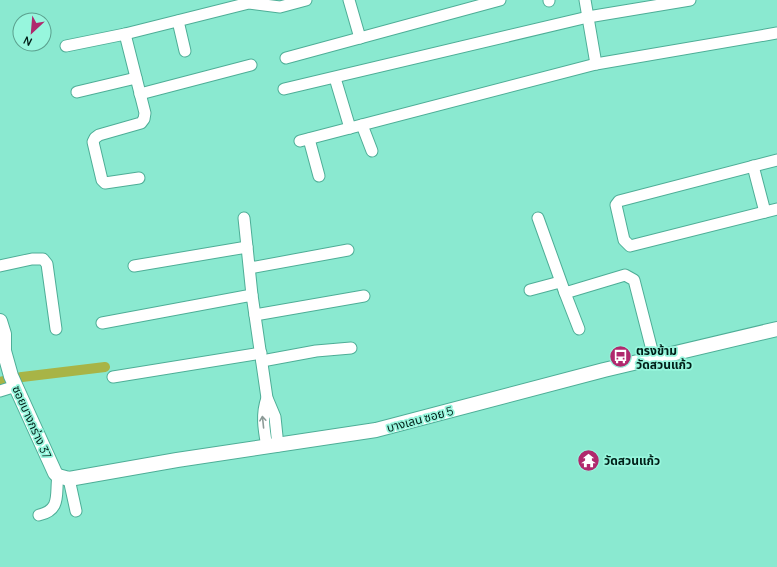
<svg xmlns="http://www.w3.org/2000/svg" width="777" height="567" font-family="Manrope,'Noto Sans Thai',sans-serif">
	<rect width="100%" height="100%" fill="#8ae9d0"/>
	<g fill="none" stroke-linecap="round" stroke-linejoin="round">
		<polyline stroke="#a8b446" stroke-width="10" points="0,382 22,377 105,367"/>
		<defs>
			<g id="minor">
				<polyline points="349,0 360,38"/>
				<polyline points="549,0 549,1"/>
				<polyline points="585,0 596,64"/>
				<polyline points="178,21 185,51"/>
				<polyline points="125,34 145,113 144,119 141,123 99,135 95,138 93,142 102,180 105,183 139,178"/>
				<polyline points="66,46 125,34 249,3 280,7 306,0"/>
				<polyline points="286,58 500,0"/>
				<polyline points="335,78 350,128"/>
				<polyline points="284,89 588,17 690,0"/>
				<polyline points="77,92 136,78"/>
				<polyline points="140,94 251,65"/>
				<polyline points="362,125 372,151"/>
				<polyline points="309,139 319,176"/>
				<polyline points="300,141 596,64 777,33"/>
				<polyline points="777,160 619,201 616,205 624,240 630,246 777,209"/>
				<polyline points="753,166 765,212"/>
				<polyline points="244,218 252,295"/>
				<polyline points="538,218 565,293 625,275 634,280 654,358"/>
				<polyline points="0,266 32,259 43,259 47,264 56,329"/>
				<polyline points="134,266 247,247"/>
				<polyline points="250,268 348,250"/>
				<polyline points="530,290 560,282"/>
				<polyline points="565,293 579,329"/>
				<polyline points="255,315 364,296"/>
				<polyline points="102,323 252,295 267,398 275,417 278,446"/>
				<polyline points="262,361 316,351 351,348"/>
				<polyline points="113,377 261,353"/>
				<polyline points="0,391 16,386"/>
				<path d="M267,398C261,415 264,430 267,447"/>
				<polyline points="69,479 76,511"/>
				<path d="M39,515C62,510 55,493 58,476"/>
			</g>
			<polyline id="tertiary" points="0,321 4,334 4,351 11,376 55,473 58,476 69,479 177,460 376,430 604,370 777,329"/>
		</defs>
		<use href="#minor" stroke="#4eae97" stroke-width="13"/>
		<use href="#tertiary" stroke="#4eae97" stroke-width="16"/>
		<use href="#minor" stroke="#fff" stroke-width="11"/>
		<use href="#tertiary" stroke="#fff" stroke-width="14"/>
	</g>
	<defs><path id="oneway-shaft" d="M-6 0H5M1.5-3L5.5 0L1.5 3" fill="none" stroke-width="1.6" stroke-linecap="round" stroke-linejoin="round"/></defs>
	<use stroke="#8c9a97" href="#oneway-shaft" transform="translate(263 422) rotate(-96)"/>
	<defs>
		<symbol id="bus-disc" viewBox="-11 -11 22 22"><circle r="9.5" fill="#b0296d" stroke="#97f6dd"/><path d="M-5-6H5V4H4V6H2V4H-2V6H-4V4H-5ZM-3.5-4V0h7V-4ZM-3.5 1.2v1.5H-2V1.2ZM2 1.2v1.5H3.5V1.2Z" fill="#fff"/></symbol>
		<symbol id="temple-disc" viewBox="-11 -11 22 22"><circle r="9.5" fill="#b0296d" stroke="#97f6dd"/><path d="M0-6L5-2H3V0L6.5 2.5H4V6H1.5V3h-3V6H-4V2.5H-6.5L-3 0V-2H-5Z" fill="#fff"/></symbol>
	</defs>
	<g fill-rule="evenodd">
		<use href="#bus-disc" x="608" y="344" width="25" height="25"/>
		<use href="#temple-disc" x="576" y="448" width="25" height="25"/>
	</g>
	<g text-anchor="middle" dominant-baseline="central" stroke-width="3.5" stroke-linejoin="round" paint-order="stroke">
		<g font-size="12" font-weight="bold" fill="#001e17" stroke="#97f6dd" text-anchor="start">
			<text x="636" y="350">ตรงข้าม<tspan x="636" dy="14">วัดสวนแก้ว</tspan></text>
			<text x="604" y="460">วัดสวนแก้ว</text>
		</g>
		<g font-size="12" fill="#001e17" stroke="#97f6dd">
			<text transform="translate(420 419) rotate(-15)">บางเลน ซอย 5</text>
			<text transform="translate(32 422) rotate(66)">ซอยบางกร่าง 37</text>
		</g>
	</g>
	<g transform="translate(32 32) rotate(206)"><circle r="19" fill="#97f6dd" stroke="#5ba08e"/>
	<path d="M0-3L7 15L0 10L-7 15Z" fill="#b0296d"/>
	<text y="-6" font-size="11" font-weight="bold" text-anchor="middle" fill="#001e17">N</text>
	</g>
</svg>
